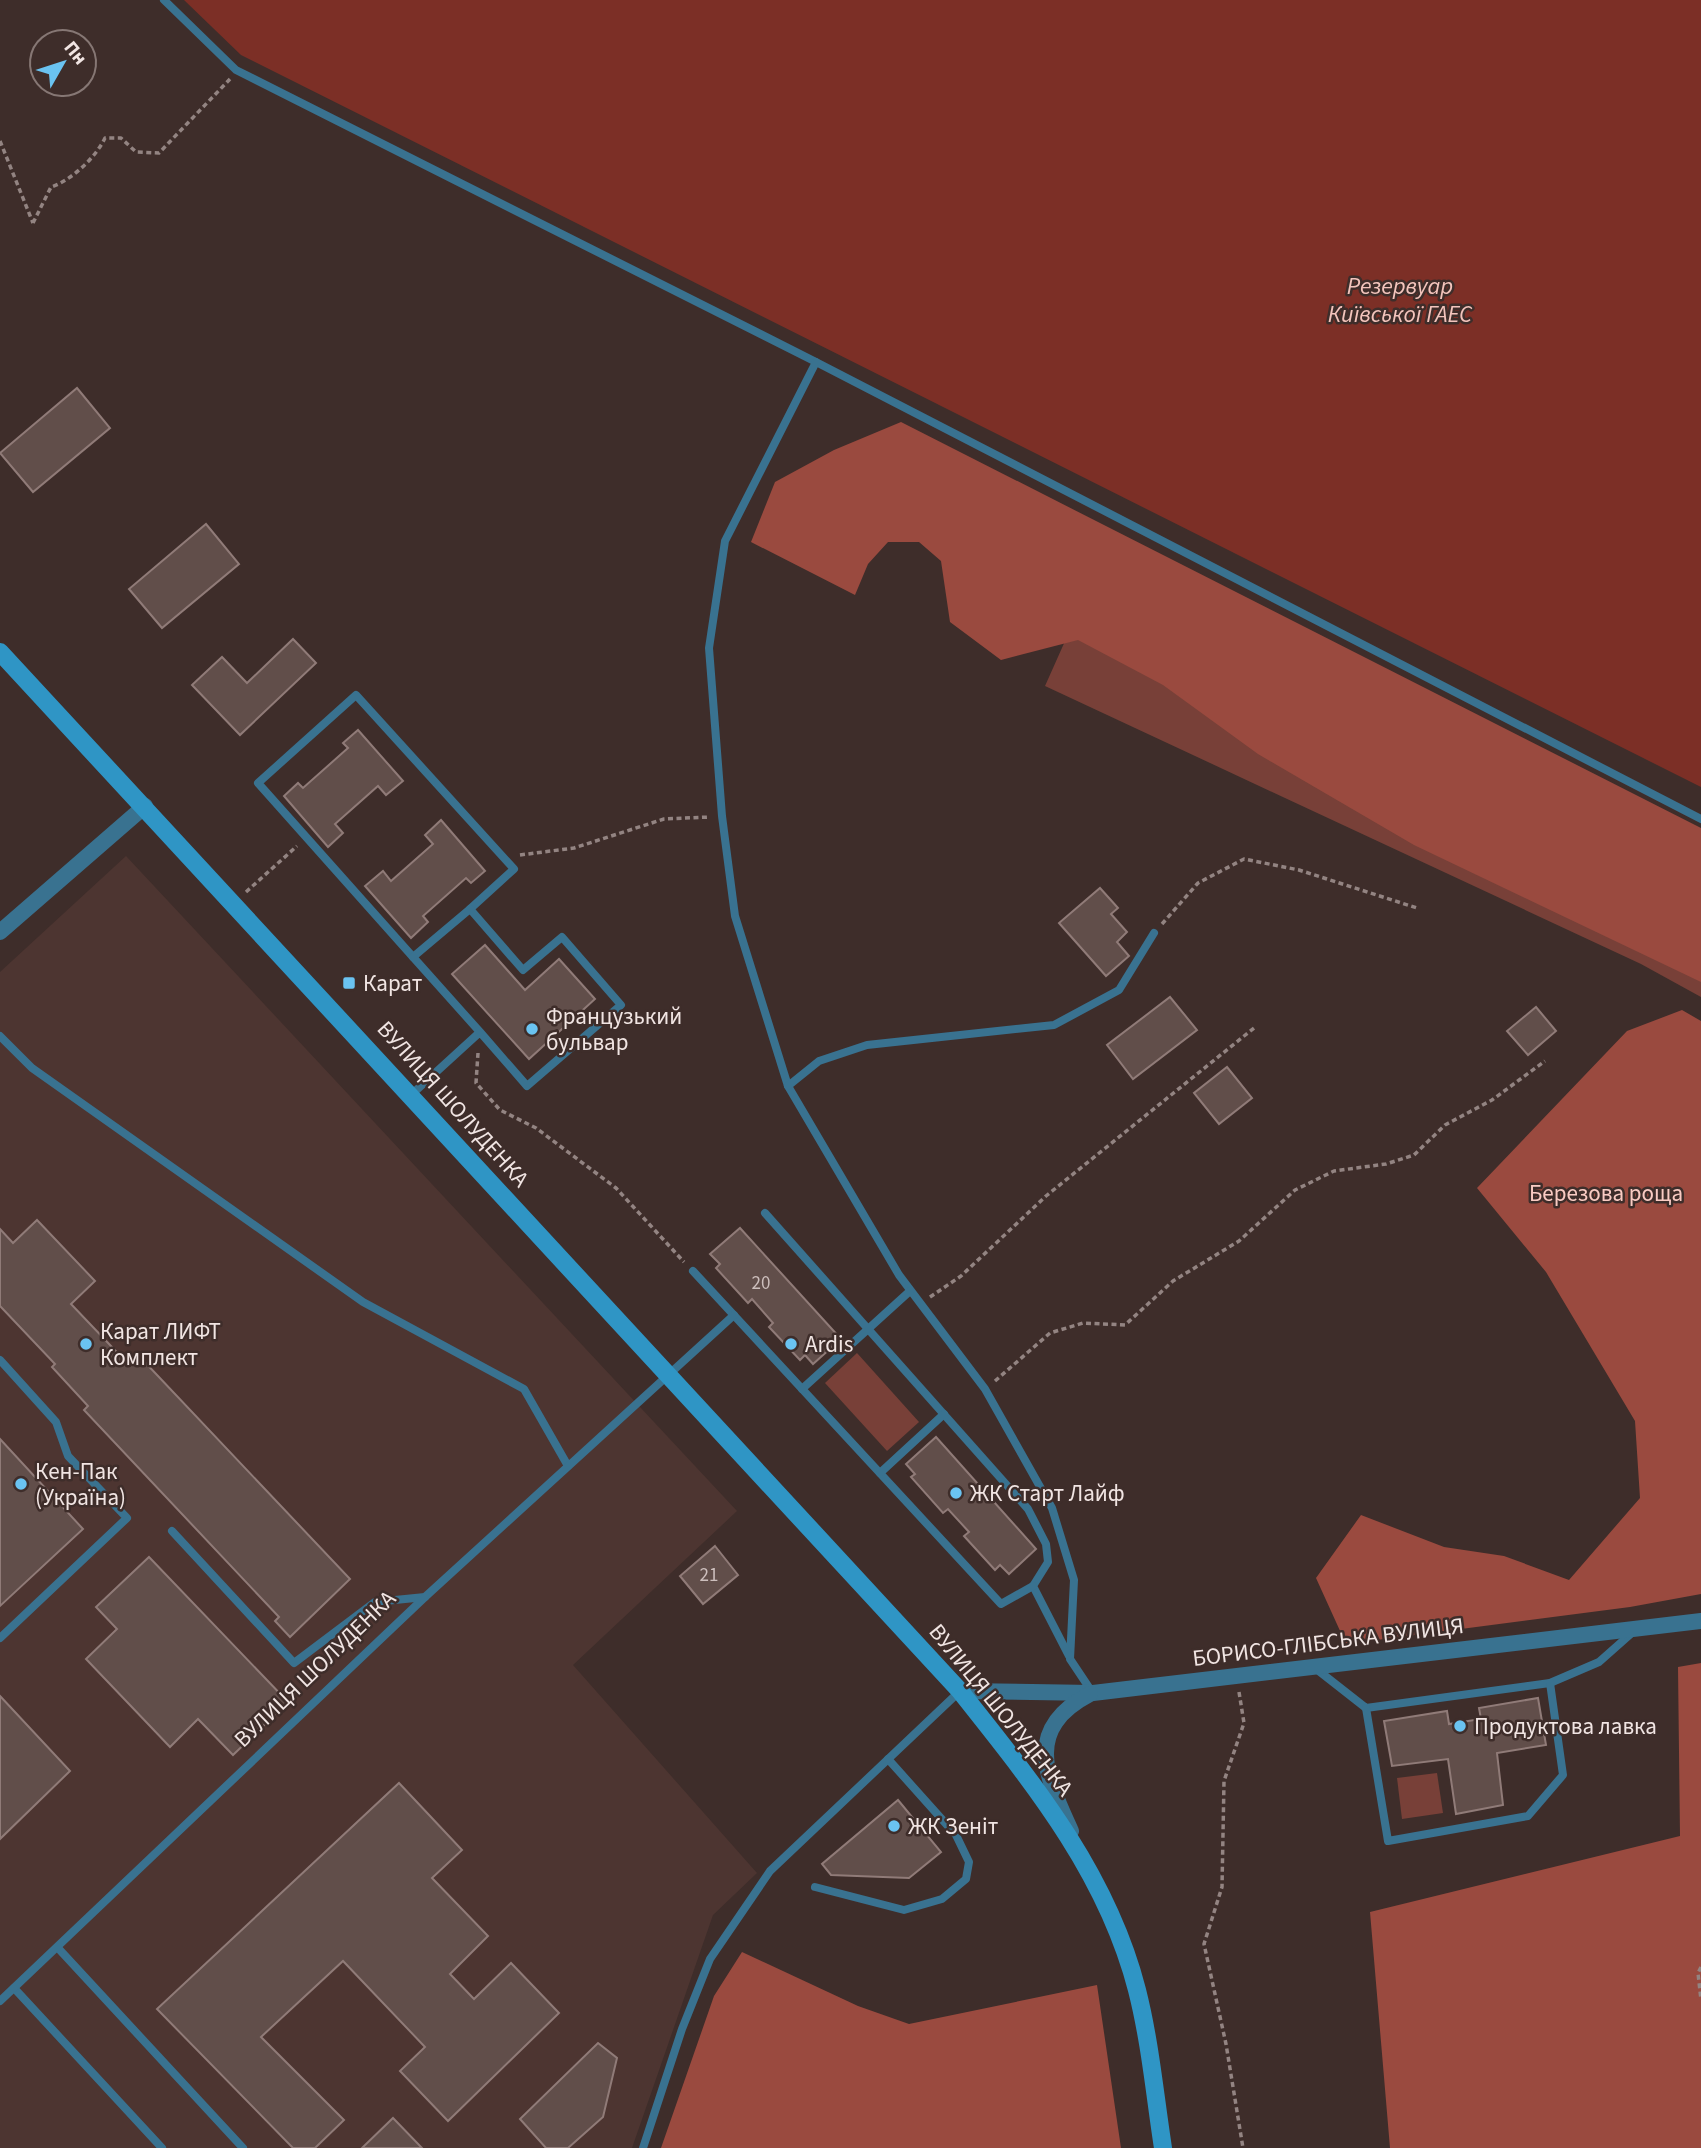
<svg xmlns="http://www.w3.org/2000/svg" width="1701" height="2148" font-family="'Source Sans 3',sans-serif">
	<rect width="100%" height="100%" fill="#3e2d2a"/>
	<polygon fill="#4d3531" points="126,856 737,1511 573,1665 757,1873 713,1915 632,2148 0,2148 0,972"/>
	<g fill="#784038">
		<polygon points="1074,621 1701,936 1701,997 1641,964 1045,686"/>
		<polygon points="857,1353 919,1422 887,1451 825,1383"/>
		<polygon points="1437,1773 1443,1813 1402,1819 1397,1778"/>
	</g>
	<g fill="#9a4a3f">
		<polygon points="901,422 1701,828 1701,982 1414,845 1258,754 1163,685 1078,640 1001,660 950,622 941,561 919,542 888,542 868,564 855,595 751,542 775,482 834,450"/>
		<polygon points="1682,1010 1701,1021 1701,1594 1630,1607 1346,1644 1316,1578 1361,1515 1444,1547 1504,1556 1569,1580 1640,1498 1635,1421 1546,1272 1477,1188 1627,1031"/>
		<polygon points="1701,1663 1701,2148 1390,2148 1370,1912 1680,1836 1678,1667"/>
		<polygon points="742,1952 858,2006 909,2024 1097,1985 1121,2148 661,2148 714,1996"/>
	</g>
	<polygon fill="#7c2f26" points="184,0 1701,0 1701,787 241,55"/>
	<g fill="#614e4a" stroke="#907b78" stroke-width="2">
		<polygon points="77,388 110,428 33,492 0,453"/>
		<polygon points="206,524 239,564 162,628 129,589"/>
		<polygon points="293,639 316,663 240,735 192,685 222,657 247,683"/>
		<polygon points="358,730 403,781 386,795 378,786 335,824 343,833 328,847 284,796 298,783 303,788 348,748 343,743"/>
		<polygon points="441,820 485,871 471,883 466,878 423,916 428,922 411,938 365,886 383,871 391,881 433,844 425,835"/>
		<polygon points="1100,888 1118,908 1111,914 1127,932 1117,942 1129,956 1106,976 1059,923"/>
		<polygon points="485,945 525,990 559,959 595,999 529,1059 452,974"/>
		<polygon points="1170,997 1197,1030 1133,1079 1107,1045"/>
		<polygon points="1536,1007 1556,1031 1528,1055 1507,1031"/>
		<polygon points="1227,1067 1252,1098 1219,1124 1194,1093"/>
		<polygon points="37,1220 95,1281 71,1304 130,1366 140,1357 350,1579 290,1637 275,1621 279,1617 84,1410 88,1406 52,1367 55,1364 0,1306 0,1229 13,1243"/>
		<polygon points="740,1228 841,1339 813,1364 805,1355 800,1360 769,1327 773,1323 752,1299 748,1303 716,1268 720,1264 710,1254"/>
		<polygon points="936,1437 1036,1549 1009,1574 1000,1565 995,1570 964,1536 969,1532 948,1509 943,1513 911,1477 915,1474 906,1464"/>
		<polygon points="0,1439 83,1529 0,1606"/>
		<polygon points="715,1546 738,1575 703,1604 680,1576"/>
		<polygon points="149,1557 288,1702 233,1755 198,1719 170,1747 86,1659 117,1629 96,1607"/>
		<polygon points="0,1696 70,1771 0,1839"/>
		<polygon points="1538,1698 1546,1745 1497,1753 1503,1805 1456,1814 1448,1759 1392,1766 1384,1721 1447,1711 1449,1724 1481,1719 1479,1708"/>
		<polygon points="399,1783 462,1850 432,1878 488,1936 450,1974 474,1999 511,1963 559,2013 448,2121 400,2071 425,2047 343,1961 261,2037 344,2120 315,2148 293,2148 157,2009"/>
		<polygon points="898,1800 941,1852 909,1878 831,1875 822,1864"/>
		<polygon points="598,2043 617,2058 603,2117 568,2148 546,2148 520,2119"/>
		<polygon points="393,2118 422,2148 362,2148"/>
	</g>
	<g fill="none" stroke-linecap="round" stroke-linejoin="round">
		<g stroke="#938482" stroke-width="3.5" stroke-dasharray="5 3.5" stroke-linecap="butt">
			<polyline points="0,141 33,223"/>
			<path d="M33,223L51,187C72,180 96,157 105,138H121L136,152L159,153L230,79"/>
			<polyline points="520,855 574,848 664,819 710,817"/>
			<polyline points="246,892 297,846"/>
			<polyline points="1162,924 1198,883 1244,859 1299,870 1417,908"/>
			<polyline points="478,1053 476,1083 500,1110 536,1128 616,1188 684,1262"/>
			<polyline points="930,1297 961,1276 1046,1196 1254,1028"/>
			<polyline points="995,1381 1050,1333 1083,1323 1125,1325 1173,1281 1239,1241 1295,1190 1334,1171 1386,1164 1414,1155 1445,1125 1492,1100 1545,1061"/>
			<polyline points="1239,1692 1244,1723 1224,1781 1222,1887 1204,1944 1226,2044 1243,2148"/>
			<polyline points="1701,1967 1698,1973 1701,2000"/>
		</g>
		<g stroke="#397290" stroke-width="8">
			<polyline points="164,0 236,70 816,362 1701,819"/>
			<polyline points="816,362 725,541 709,648 722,816 735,916 788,1086 899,1275 985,1389 1052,1508 1074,1580 1070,1659 1092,1692"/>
			<polyline points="413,957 258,783 356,695 514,869 470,909"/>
			<polyline points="0,1036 32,1068 363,1302 524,1389 568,1466"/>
			<polyline points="788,1086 819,1061 867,1045 1054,1025 1119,990 1154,933"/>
			<polyline points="411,1095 480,1032 527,1086 621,1005 562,937 523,970 470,909 413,957 480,1032"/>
			<polyline points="765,1213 1028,1509 1046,1544 1048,1562 1033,1586 1069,1656"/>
			<polyline points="693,1271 1001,1604 1033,1586"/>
			<polyline points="0,1360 56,1422 68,1456 127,1518 0,1638"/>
			<polyline points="802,1389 910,1291"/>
			<polyline points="880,1473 944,1414"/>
			<polyline points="172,1531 294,1663 375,1602 425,1597"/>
			<polyline points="1315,1668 1366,1708 1550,1683 1599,1662 1634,1631"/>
			<polyline points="1366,1708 1388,1841 1528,1816 1563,1775 1550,1683"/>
			<polyline points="815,1887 904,1910 942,1899 966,1879 969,1862 956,1835 888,1759"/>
			<polyline points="58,1948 243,2148"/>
			<polyline points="14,1988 162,2148"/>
			<polyline points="0,2001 425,1597 734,1315"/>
			<polyline points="643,2148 682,2029 710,1959 770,1871 960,1691"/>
		</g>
		<g stroke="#397290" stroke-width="16">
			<polyline points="0,932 145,806"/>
			<polyline points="960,1691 1093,1693 1701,1621"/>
			<path d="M1071,1831C1046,1776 1023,1729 1090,1694"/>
		</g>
		<path stroke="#2f95c5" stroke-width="18" d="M0,652L960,1691C1033,1783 1107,1873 1137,1990C1150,2041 1155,2096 1163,2148"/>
	</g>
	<g fill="#6ac3f1" stroke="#3e2d2a" stroke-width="2.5">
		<rect x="342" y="976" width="14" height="14" rx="3.5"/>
		<circle cx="532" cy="1029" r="7"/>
		<circle cx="86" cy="1344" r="7"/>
		<circle cx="791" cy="1344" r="7"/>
		<circle cx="21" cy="1484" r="7"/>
		<circle cx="956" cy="1493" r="7"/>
		<circle cx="1460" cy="1726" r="7"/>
		<circle cx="894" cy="1826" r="7"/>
	</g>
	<g text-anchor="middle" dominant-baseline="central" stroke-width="5" stroke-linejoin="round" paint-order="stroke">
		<g font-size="19" fill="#cdbfbd">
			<text x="761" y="1283">20</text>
			<text x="709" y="1575">21</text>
		</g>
		<g font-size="23" fill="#f1e5e3" stroke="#3e2d2a" text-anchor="start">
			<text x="363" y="983">Карат</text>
			<text x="546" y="1016">Французький<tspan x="546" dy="26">бульвар</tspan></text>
			<text x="100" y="1331">Карат ЛИФТ<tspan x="100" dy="26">Комплект</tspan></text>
			<text x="805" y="1344">Ardis</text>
			<text x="35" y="1471">Кен-Пак<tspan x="35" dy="26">(Україна)</tspan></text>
			<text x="970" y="1493">ЖК Старт Лайф</text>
			<text x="1474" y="1726">Продуктова лавка</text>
			<text x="908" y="1826">ЖК Зеніт</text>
		</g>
		<g font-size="23" fill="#f1e5e3" stroke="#3e2d2a">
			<text transform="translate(453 1104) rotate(48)">ВУЛИЦЯ ШОЛУДЕНКА</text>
			<text transform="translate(1328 1642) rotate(-7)">БОРИСО-ГЛІБСЬКА ВУЛИЦЯ</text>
			<text transform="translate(315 1669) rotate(-44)">ВУЛИЦЯ ШОЛУДЕНКА</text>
			<text transform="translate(1001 1710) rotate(51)">ВУЛИЦЯ ШОЛУДЕНКА</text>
		</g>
		<g font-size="23" fill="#facbc3" stroke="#3e2d2a">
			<text x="1606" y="1193">Березова роща</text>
		</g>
		<g font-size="24" font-style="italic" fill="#f3c4bc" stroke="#3e2d2a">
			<text x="1400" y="286">Резервуар<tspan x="1400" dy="28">Київської ГАЕС</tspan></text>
		</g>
	</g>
	<g transform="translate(63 63) rotate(51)"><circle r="33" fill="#3e2d2a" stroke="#867774" stroke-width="2"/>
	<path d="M0-5L12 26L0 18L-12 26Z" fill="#6ac3f1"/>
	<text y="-10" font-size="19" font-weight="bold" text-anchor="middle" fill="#f1e5e3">Пн</text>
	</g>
</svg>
